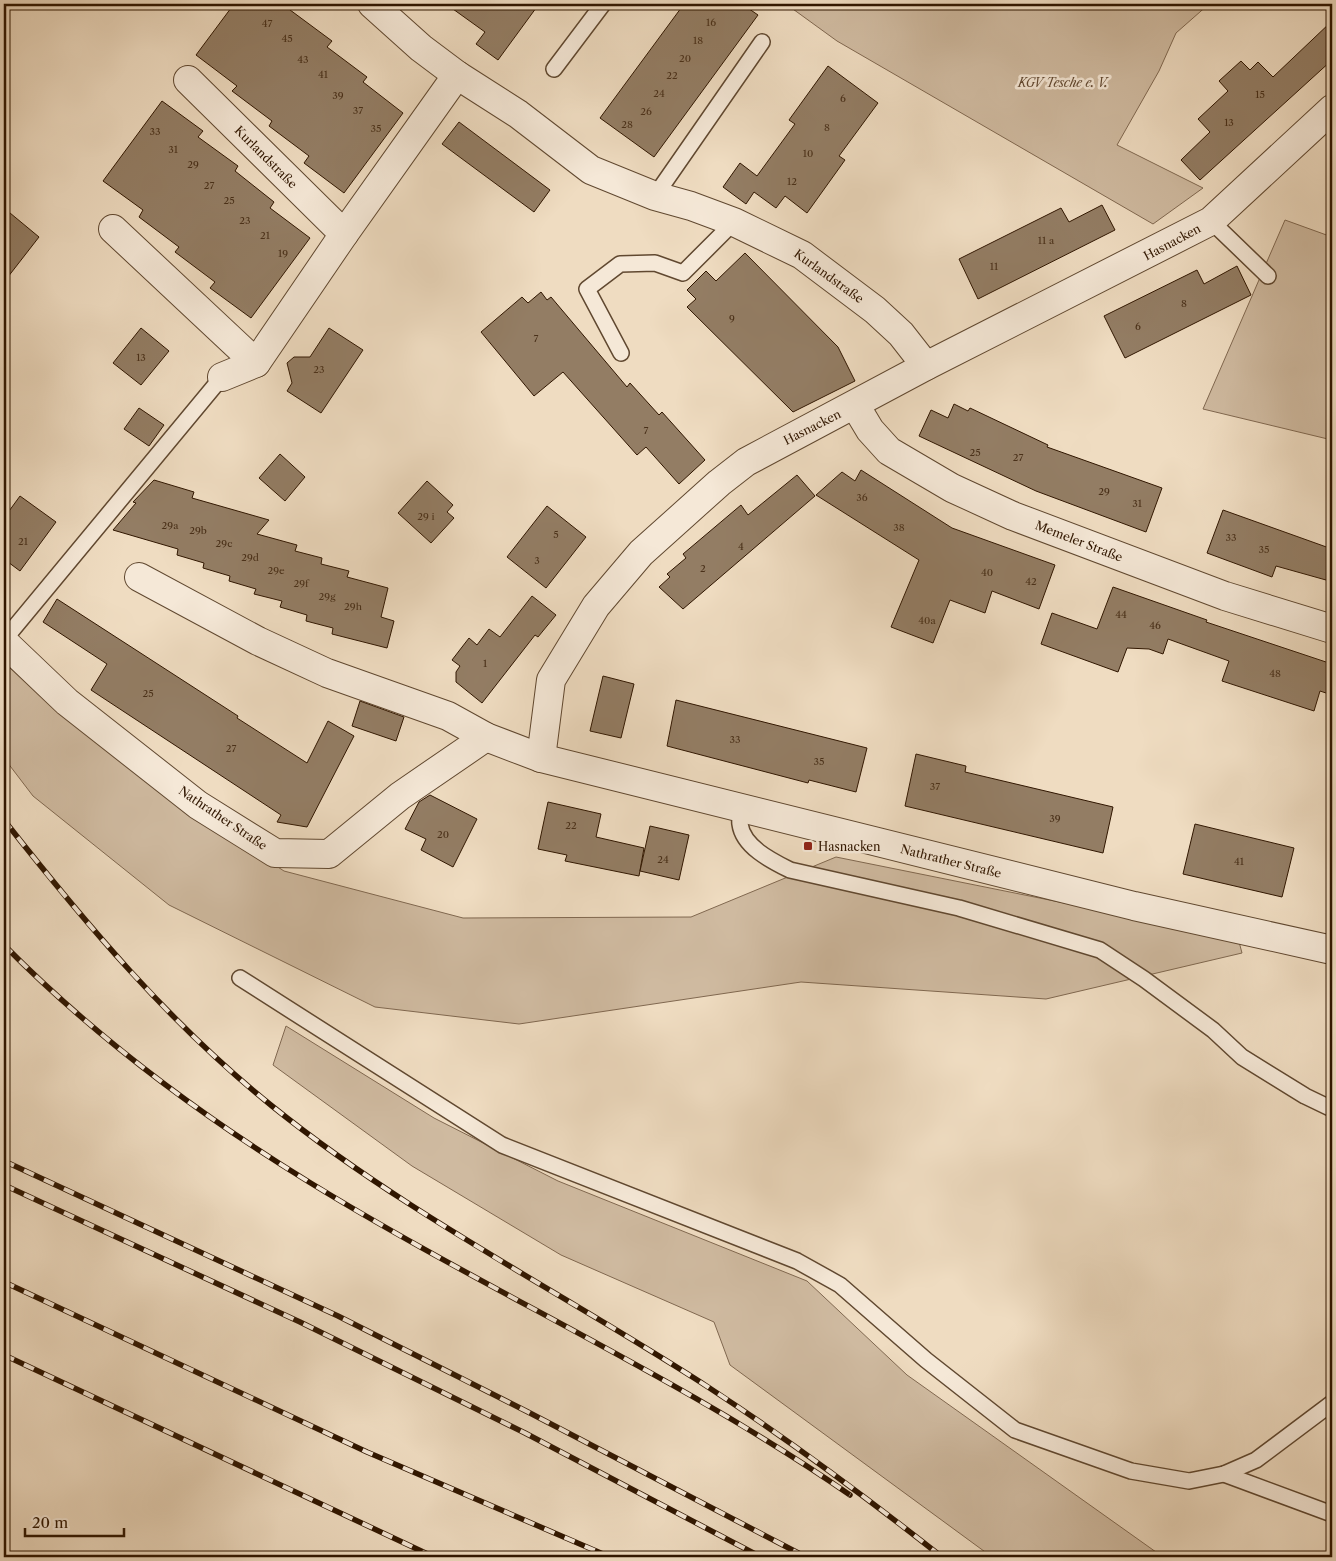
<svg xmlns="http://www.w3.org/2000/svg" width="1336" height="1561" font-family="'Libre Caslon Text',serif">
	<rect width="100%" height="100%" fill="#efdcc1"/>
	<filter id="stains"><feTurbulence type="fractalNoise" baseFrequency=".004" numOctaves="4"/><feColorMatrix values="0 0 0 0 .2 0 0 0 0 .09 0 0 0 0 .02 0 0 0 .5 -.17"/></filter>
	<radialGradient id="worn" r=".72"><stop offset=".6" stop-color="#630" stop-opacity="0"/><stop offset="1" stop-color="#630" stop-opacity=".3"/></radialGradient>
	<g fill="#cfbaa0" stroke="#806850">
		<polygon points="786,4 1209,4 1176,33 1159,71 1117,145 1203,188 1153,224 837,41"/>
		<polygon points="1285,220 1332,237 1332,440 1203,409"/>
		<polygon points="4,663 191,811 284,871 463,918 691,917 836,857 1238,938 1242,953 1046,999 801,982 519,1024 375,1007 169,905 33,796 4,758"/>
		<polygon points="286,1026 434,1118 558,1181 807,1281 907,1375 1163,1557 992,1557 730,1365 714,1322 561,1255 412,1166 273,1065"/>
	</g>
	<g fill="#937d64" stroke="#301600">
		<polygon points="234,4 282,4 332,41 327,47 367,77 363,82 403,113 344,193 304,163 309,156 269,126 272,121 232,91 237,86 196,55"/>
		<polygon points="446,4 539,4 498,60 476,44 485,32"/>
		<polygon points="684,4 742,4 758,15 654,157 600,118"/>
		<polygon points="1332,21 1332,60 1200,180 1181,160 1210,132 1198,119 1228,91 1219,81 1241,61 1250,70 1258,62 1273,77"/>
		<polygon points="828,66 878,103 839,156 845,160 807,213 785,196 776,208 754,192 746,204 723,187 740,163 757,176 795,124 789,120"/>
		<polygon points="162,101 203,131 198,137 238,166 235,171 274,202 270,208 310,238 251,318 210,288 215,282 175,252 179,247 139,217 143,210 103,181"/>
		<polygon points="459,122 550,190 534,212 442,144"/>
		<polygon points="1102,205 1115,230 978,299 959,259 1061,208 1069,222"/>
		<polygon points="4,208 39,237 4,282"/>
		<polygon points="745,253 838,347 855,381 793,412 687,307 696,299 687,290 706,271 716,281"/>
		<polygon points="1237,266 1251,295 1125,358 1104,316 1197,270 1204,284"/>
		<polygon points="541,292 547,300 551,297 627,387 630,383 659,415 662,412 705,460 679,484 646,447 637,455 563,372 534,396 481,332 522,297 528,303"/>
		<polygon points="141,328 169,351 141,385 113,363"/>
		<polygon points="329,328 363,350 321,413 287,391 292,383 287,363 294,357 310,357"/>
		<polygon points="954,404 968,411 970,408 1048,445 1047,447 1162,488 1146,532 1036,491 919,436 931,410 948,418"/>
		<polygon points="139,408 164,425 149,446 124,429"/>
		<polygon points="280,454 305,477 285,501 259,478"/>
		<polygon points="861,470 952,528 1055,565 1039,609 992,591 985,613 950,600 933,643 891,627 919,560 816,495 842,472 855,481"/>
		<polygon points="797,475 815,496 683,609 659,587 670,577 667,574 686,558 683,554 741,505 748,515"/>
		<polygon points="154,480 194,492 192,498 269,520 257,534 297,545 295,551 322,558 321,564 349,571 347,577 388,588 381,617 394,621 387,648 332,634 333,628 306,621 307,615 280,607 282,601 254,594 256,589 229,581 230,576 203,568 204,563 177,555 178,549 113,530 136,503 133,502"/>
		<polygon points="427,481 453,505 447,512 454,518 431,543 398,513"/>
		<polygon points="20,496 56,522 20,571 4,559 4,518"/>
		<polygon points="547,506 586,537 546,588 507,557"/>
		<polygon points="1223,510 1332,549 1332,579 1327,577 1326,580 1276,566 1272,577 1207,553"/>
		<polygon points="1113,587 1207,620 1206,622 1332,664 1332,695 1320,691 1314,711 1222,681 1229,661 1168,639 1163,654 1149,649 1127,648 1118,672 1041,644 1052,613 1097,629"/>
		<polygon points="532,596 556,615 538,637 535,635 482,703 456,682 456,672 460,666 452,660 469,638 477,645 489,629 500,637"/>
		<polygon points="57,599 238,716 237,718 307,763 328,721 354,736 307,827 277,822 281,815 91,690 107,664 43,622"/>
		<polygon points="603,676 634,684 621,738 590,731"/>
		<polygon points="676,700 867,748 856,792 809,780 808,783 667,746"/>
		<polygon points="360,701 404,717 396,741 352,726"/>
		<polygon points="916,754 966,766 965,772 1113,807 1103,853 905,806"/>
		<polygon points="430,795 477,819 453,867 421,850 426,839 405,829 419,802"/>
		<polygon points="548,802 601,814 596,837 644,848 639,876 565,861 567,855 538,849"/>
		<polygon points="1195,824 1294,848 1282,897 1183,874"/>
		<polygon points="650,826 689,835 679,880 640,871"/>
	</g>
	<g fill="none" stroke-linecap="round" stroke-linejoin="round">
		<defs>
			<g id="lane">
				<polyline points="554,69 603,4"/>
				<polyline points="655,196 762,42"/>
				<polyline points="1211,221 1268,276"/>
				<polyline points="621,353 587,289 620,264 655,263 683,273 734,222"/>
				<polyline points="4,640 222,377"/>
				<path d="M742,808C741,813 739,819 740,824C743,847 772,861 790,870L959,908L1100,950L1144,979L1213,1030L1242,1057L1305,1096L1332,1109"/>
				<polyline points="240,978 502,1145 797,1261 840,1285 926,1360 1015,1430 1131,1471 1189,1481 1224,1474 1256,1460 1332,1403"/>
				<polyline points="1224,1474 1332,1514"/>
			</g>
			<g id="street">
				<polyline points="372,4 421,48 457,75 518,114 591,170 655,196 691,206 734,222 802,255 875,310 901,334 926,366"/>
				<polyline points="188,80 344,234"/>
				<polyline points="113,229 256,363"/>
				<polyline points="222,377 256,363 344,234 457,75"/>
				<polyline points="855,405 870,430 889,451 952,488 1013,516 1225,596 1332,629"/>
				<polyline points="139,577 258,641 327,673 448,716 486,737 541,758 1134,906 1332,950"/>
				<polyline points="4,642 67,702 198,805 275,853 329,854 400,796 486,737"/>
				<polyline points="541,758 551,680 596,606 641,553 719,483 746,462 926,366 1211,221 1332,109"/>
			</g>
		</defs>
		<use href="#lane" stroke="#604830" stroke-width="18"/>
		<use href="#street" stroke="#604830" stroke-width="30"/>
		<use href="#lane" stroke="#f5e8d7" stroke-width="15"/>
		<use href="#street" stroke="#f5e8d7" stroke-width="28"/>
		<defs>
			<g id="rail">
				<path d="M4,820C85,923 169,1023 272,1106C406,1214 563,1293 708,1387C789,1440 866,1497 942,1557"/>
				<path d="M4,945C94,1036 200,1115 309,1182C486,1291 678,1376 850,1495"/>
				<polyline points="4,1161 338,1316 528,1412 806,1557"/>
				<polyline points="4,1185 300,1322 525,1433 761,1557"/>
				<polyline points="4,1282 367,1452 610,1557"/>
				<polyline points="4,1355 434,1557"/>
			</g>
		</defs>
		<use href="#rail" stroke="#301600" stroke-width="5.5"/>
		<use href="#rail" stroke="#f5e8d7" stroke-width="4" stroke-dasharray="11" stroke-linecap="butt"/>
	</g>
	<rect fill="#8f2418" stroke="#f5e8d7" stroke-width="2" x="803" y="841" width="10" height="10" rx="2.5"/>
	<g text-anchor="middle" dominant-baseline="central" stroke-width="5" stroke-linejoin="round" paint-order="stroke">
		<g font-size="10" fill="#493019">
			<text x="711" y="22">16</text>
			<text x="267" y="23">47</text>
			<text x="287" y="38">45</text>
			<text x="698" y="40">18</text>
			<text x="685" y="58">20</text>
			<text x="303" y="59">43</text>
			<text x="323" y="74">41</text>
			<text x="672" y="75">22</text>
			<text x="659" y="93">24</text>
			<text x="1260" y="94">15</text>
			<text x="338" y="95">39</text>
			<text x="843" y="98">6</text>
			<text x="358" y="110">37</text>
			<text x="646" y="111">26</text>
			<text x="1229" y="122">13</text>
			<text x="627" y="124">28</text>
			<text x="827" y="127">8</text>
			<text x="376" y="128">35</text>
			<text x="155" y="131">33</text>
			<text x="173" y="149">31</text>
			<text x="808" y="153">10</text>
			<text x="193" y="164">29</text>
			<text x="792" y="181">12</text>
			<text x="209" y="185">27</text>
			<text x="229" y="200">25</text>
			<text x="245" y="220">23</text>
			<text x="265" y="235">21</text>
			<text x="1046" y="240">11 a</text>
			<text x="283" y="253">19</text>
			<text x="994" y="266">11</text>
			<text x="1184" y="303">8</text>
			<text x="732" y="318">9</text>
			<text x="1138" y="326">6</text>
			<text x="536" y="338">7</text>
			<text x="141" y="357">13</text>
			<text x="319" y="369">23</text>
			<text x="646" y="430">7</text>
			<text x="975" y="452">25</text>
			<text x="1018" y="457">27</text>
			<text x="1104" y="491">29</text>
			<text x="862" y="497">36</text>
			<text x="1137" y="503">31</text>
			<text x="426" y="516">29 i</text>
			<text x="170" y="525">29a</text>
			<text x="899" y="527">38</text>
			<text x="198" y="530">29b</text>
			<text x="556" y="534">5</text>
			<text x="1231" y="537">33</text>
			<text x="23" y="541">21</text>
			<text x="224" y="543">29c</text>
			<text x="741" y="546">4</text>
			<text x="1264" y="549">35</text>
			<text x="250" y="557">29d</text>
			<text x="537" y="560">3</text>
			<text x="703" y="568">2</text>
			<text x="276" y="570">29e</text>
			<text x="987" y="572">40</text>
			<text x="1031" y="581">42</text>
			<text x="301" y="583">29f</text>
			<text x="327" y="596">29g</text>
			<text x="353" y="606">29h</text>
			<text x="1121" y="614">44</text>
			<text x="927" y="620">40a</text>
			<text x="1155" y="625">46</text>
			<text x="485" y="663">1</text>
			<text x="1275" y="673">48</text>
			<text x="148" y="693">25</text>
			<text x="735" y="739">33</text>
			<text x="231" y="748">27</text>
			<text x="819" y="761">35</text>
			<text x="935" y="786">37</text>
			<text x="1055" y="818">39</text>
			<text x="571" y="825">22</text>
			<text x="443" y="834">20</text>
			<text x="663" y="859">24</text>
			<text x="1239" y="861">41</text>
		</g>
		<g font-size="12" font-style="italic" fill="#604730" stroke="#f5e8d7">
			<text x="1063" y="82">KGV Tesche e. V.</text>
		</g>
		<g font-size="12" fill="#301600" stroke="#f5e8d7">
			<text transform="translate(266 157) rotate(45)">Kurlandstraße</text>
			<text transform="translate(1172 242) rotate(-28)">Hasnacken</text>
			<text transform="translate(829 276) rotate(36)">Kurlandstraße</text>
			<text transform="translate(812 427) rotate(-27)">Hasnacken</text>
			<text transform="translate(1079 541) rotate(21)">Memeler Straße</text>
			<text transform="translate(223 818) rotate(34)">Nathrather Straße</text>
			<text transform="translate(951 861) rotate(14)">Nathrather Straße</text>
		</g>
		<g font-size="12" fill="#301600" stroke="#f5e8d7" text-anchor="start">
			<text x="818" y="846">Hasnacken</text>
		</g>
	</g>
	<rect width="1336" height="1561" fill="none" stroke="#efdcc1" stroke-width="20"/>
	<rect x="5" y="5" width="1326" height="1551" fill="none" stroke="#301600" stroke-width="2.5"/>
	<rect x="10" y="10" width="1316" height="1541" fill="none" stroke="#301600"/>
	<path d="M25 1528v8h99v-8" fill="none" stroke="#301600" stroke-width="2.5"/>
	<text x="32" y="1528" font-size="15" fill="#301600" stroke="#f5e8d7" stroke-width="4" paint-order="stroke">20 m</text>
	<rect width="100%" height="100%" filter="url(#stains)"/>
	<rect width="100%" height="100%" fill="url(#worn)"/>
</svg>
